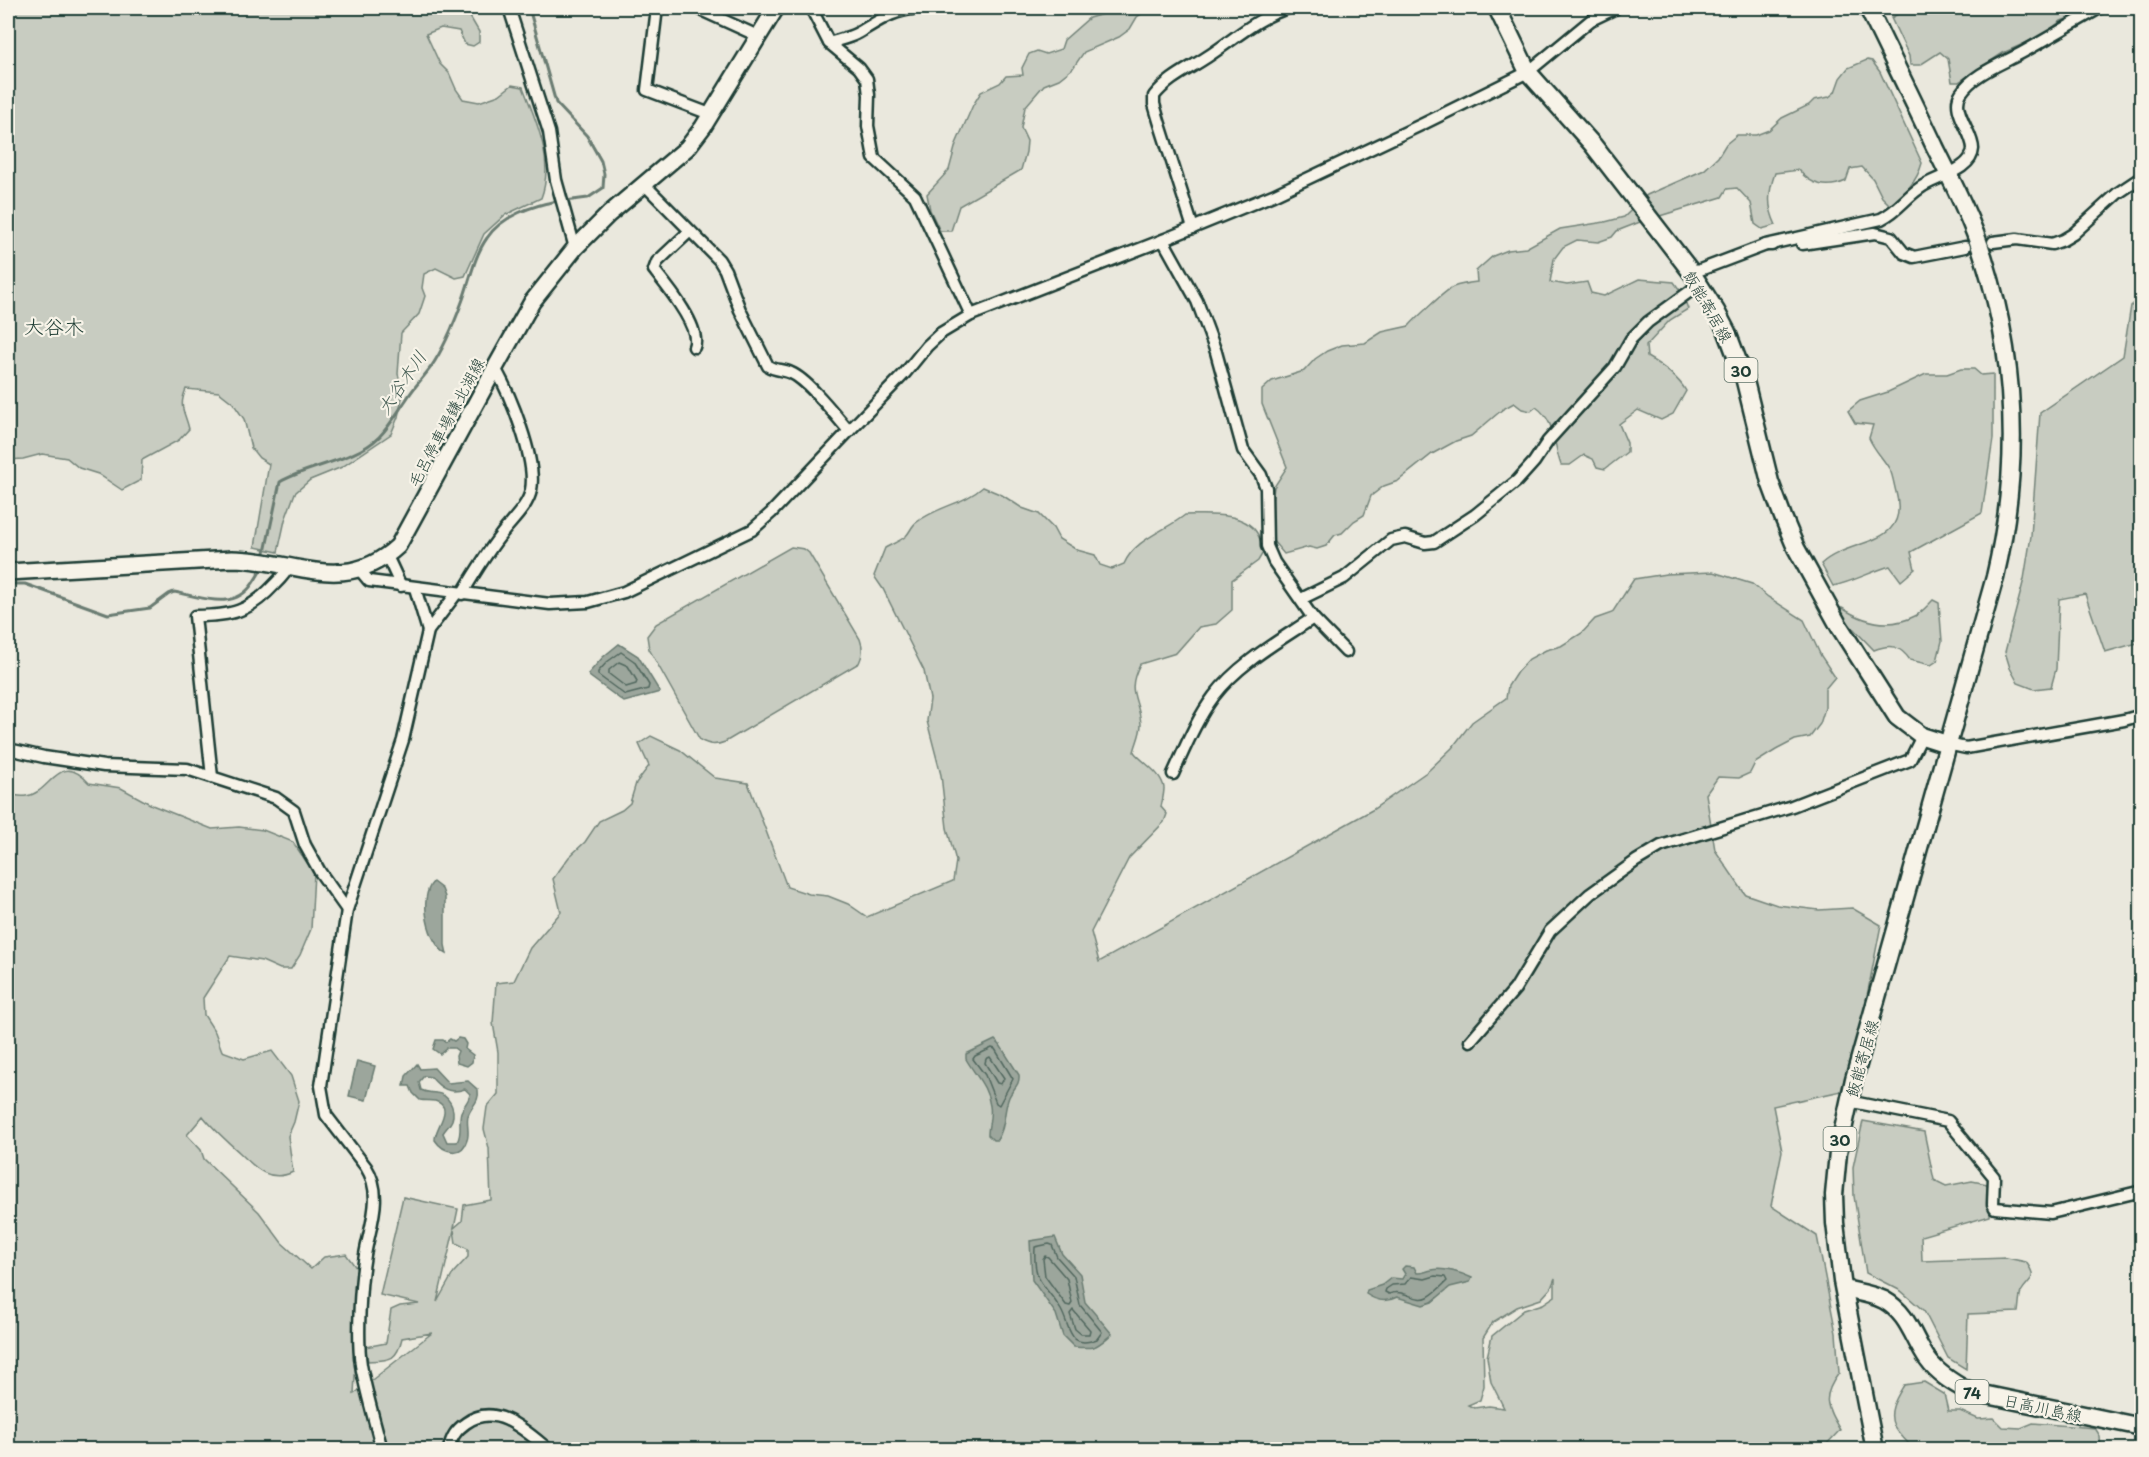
<svg xmlns="http://www.w3.org/2000/svg" width="2149" height="1457" font-family="'Playpen Sans','Klee One',sans-serif">
	<rect width="100%" height="100%" fill="#eae8dd"/>
	<filter id="ink" filterUnits="userSpaceOnUse"><feTurbulence type="fractalNoise" baseFrequency=".0167" numOctaves="2"/><feDisplacementMap in="SourceGraphic" scale="12" xChannelSelector="R" yChannelSelector="G"/><feConvolveMatrix kernelMatrix="1 2 1 2 8 2 1 2 1" color-interpolation-filters="sRGB"/></filter>
	<g filter="url(#ink)">
		<g fill="#c8ccc1" stroke="#74847a" stroke-width="1.5" fill-rule="evenodd">
			<path d="M8,8H465L479,32V42L473,46L465,44L459,31L441,28L426,34L440,64L449,73L456,89L463,99L479,102L499,95L512,85L523,87C536,121 555,161 541,198L505,215L484,234L465,276L456,278L436,268L424,274L422,288L425,296L419,314L401,333L398,374L403,393L398,417L391,434L342,467L310,480L295,493L285,520L278,552L255,547L269,464L259,458L251,448L244,419L233,403L219,392L186,389C178,408 185,411 189,429L179,440L142,460L141,480L122,490L98,474L79,468L67,458L42,454L23,459L8,460Z"/>
			<polygon points="1114,8 1150,8 1137,17 1130,29 1119,37 1084,52 1073,68 1059,79 1044,85 1025,107 1021,128 1027,141 1026,152 1021,170 959,206 951,231 940,231 930,210 927,194 949,170 956,144 973,105 981,92 1000,83 1006,76 1023,75 1022,68 1029,54 1037,51 1046,54 1061,49 1064,40 1089,18 1106,13"/>
			<polygon points="1916,8 2080,8 2080,9 2075,16 2061,21 2048,31 2030,41 2003,53 1959,82 1952,82 1948,59 1940,52 1920,65 1910,65 1909,56 1891,18 1904,10"/>
			<path d="M1867,60L1872,61L1880,72L1922,163C1917,182 1905,193 1890,205L1882,197L1873,179L1862,167L1850,169L1846,181C1828,189 1811,186 1799,170L1775,173C1768,193 1767,206 1776,225L1762,229L1755,224L1751,203L1737,188L1727,189L1722,197L1640,222L1617,231L1612,237L1598,242L1577,240L1563,247L1554,259L1550,282L1567,285L1587,282L1591,293L1604,296L1639,279L1674,282L1682,293L1688,309L1670,320L1646,346L1647,357C1661,365 1678,377 1686,391L1673,414L1661,420L1638,410L1619,424L1627,443V452L1605,469L1597,467L1593,459L1584,455L1570,465H1561C1553,444 1556,421 1536,407L1531,411L1522,409L1514,403L1503,409L1471,436L1456,441L1432,454L1398,481L1384,486L1371,496L1364,515L1354,521L1342,533L1335,535L1326,546L1317,549L1309,547L1284,554L1273,541L1270,516L1274,487L1287,467L1262,404V390L1272,381L1304,371L1315,359L1327,351L1342,345L1365,343L1382,332L1409,326C1415,319 1446,290 1453,287C1461,284 1469,283 1477,282L1476,271L1493,256L1508,250L1526,248L1560,229L1605,222L1624,217L1647,195L1704,170L1718,157L1726,144L1737,135H1756L1769,130L1782,118L1809,105L1814,100L1829,97L1835,92L1840,78L1848,68Z"/>
			<polygon points="2140,298 2141,298 2141,642 2105,652 2085,594 2059,599 2056,669 2051,687 2034,689 2018,683 2010,668 2005,652 2024,579 2031,536 2040,413 2123,356 2131,306"/>
			<path d="M1961,369H1974L1981,375L1993,374V439L1982,513L1911,552L1915,569L1901,581L1890,566C1870,572 1853,582 1833,586L1821,564C1850,537 1911,548 1896,492C1894,485 1893,476 1890,470C1884,459 1874,450 1869,438L1873,425L1855,423L1848,411L1860,401L1888,392L1926,374H1947Z"/>
			<path d="M983,487L1002,495L1022,508L1039,514L1053,528L1059,539L1077,550L1095,555L1100,565L1112,569L1124,564C1135,539 1165,531 1185,515C1207,515 1243,511 1257,533C1260,538 1262,545 1264,551L1258,561L1232,580V610L1216,624L1199,627L1176,653L1140,664C1125,693 1139,697 1141,724C1141,734 1136,743 1134,752C1143,763 1162,773 1164,788C1164,794 1162,802 1161,807L1167,814L1164,822L1129,858L1091,932L1099,962L1372,810L1428,771L1452,748L1472,722L1506,698L1508,686L1517,672L1529,659L1546,650L1561,646L1582,633L1595,619L1612,613L1634,579L1666,574L1713,572L1752,584L1768,597L1804,620L1821,656L1835,677L1825,689V708L1820,724L1810,737L1795,740L1776,750L1755,763L1750,773L1739,778L1718,777L1706,794L1715,850L1745,894L1777,905L1819,910L1852,908L1881,925L1865,1006L1841,1091L1773,1106L1782,1151L1771,1206L1817,1236L1836,1333L1839,1373C1821,1397 1826,1406 1840,1430L1823,1448L8,1449V793C13,795 20,797 26,796C51,794 58,749 89,783L121,788L152,805L212,829L239,827L263,830L293,842L314,873L311,929L300,955L291,969H280L262,961L230,956L203,998L204,1015L215,1032L222,1051L244,1059L272,1051L291,1076L299,1101L294,1122L288,1136L293,1172C270,1183 256,1169 240,1153C227,1141 214,1130 203,1116L187,1135L201,1150L204,1159L259,1212L282,1243L311,1269L324,1257L346,1254L357,1269L354,1302L356,1358L354,1394L432,1333L402,1338C397,1361 390,1360 368,1361L365,1347L386,1343L391,1310L400,1306L419,1304L380,1295L403,1197L458,1209L454,1228L462,1221L464,1205L491,1200L489,1148L484,1129L487,1107L498,1094V1052L493,1023L496,983L514,981L530,948L561,912L553,879L569,857L585,842L599,821L622,810L630,803L636,783L649,766L639,744L651,736L680,750L715,778L748,783L787,887L809,894L828,896L848,904L867,917L953,881L956,861L947,828L941,775L927,721L930,699L924,671L883,589L874,576L885,548C892,544 900,541 906,536C910,532 912,525 917,522C938,506 964,504 983,487ZM454,1230L456,1243L468,1249V1257L454,1272L437,1302ZM1555,1278V1296L1543,1304L1524,1310L1492,1336L1487,1357L1491,1382L1504,1408L1489,1406L1474,1408L1468,1405L1480,1400L1484,1386L1483,1338L1493,1322L1517,1307L1541,1299L1551,1288Z"/>
			<path d="M791,547L804,549L809,553L860,639C863,647 863,655 859,663L725,742C715,746 709,745 700,740L649,649L647,636L656,624Z"/>
			<path d="M1933,600L1939,603L1942,641L1937,661L1931,665L1910,660C1900,646 1891,643 1874,650L1847,622L1838,608H1842C1864,622 1890,629 1915,616C1921,613 1927,606 1933,600Z"/>
			<path d="M1863,1121L1924,1132L1934,1180L1946,1186L1972,1181L1987,1184L1990,1193V1216L1921,1236L1922,1261L2007,1258L2026,1262C2039,1280 2029,1278 2021,1292C2019,1297 2019,1306 2018,1312L1968,1314L1966,1369L1948,1358L1924,1311L1901,1291L1866,1273L1854,1196L1853,1167Z"/>
			<path d="M1924,1382L1944,1394L1948,1411H1960L1978,1419L1994,1418L2003,1427L2021,1428L2033,1423L2095,1428L2100,1436L2101,1449H1913C1908,1442 1896,1431 1894,1426C1887,1411 1897,1397 1904,1385Z"/>
		</g>
		<g fill="#9ca69c" stroke="#6a7c72" stroke-width="1.5" fill-rule="evenodd">
			<polygon points="619,644 638,656 660,692 624,702 589,676 588,674 603,657"/>
			<path d="M433,882L442,889L445,897V945L447,954C428,944 418,898 433,882Z"/>
			<polygon points="458,1038 463,1039 466,1044 465,1049 473,1055 472,1062 467,1066 457,1063 456,1056 458,1051 454,1048 447,1048 440,1054 433,1049 436,1040 443,1040 446,1042 450,1039 454,1041"/>
			<path d="M995,1040L1000,1045L1019,1075C1020,1086 1013,1088 1009,1097C1003,1112 1006,1127 997,1140H993L988,1135C988,1125 992,1115 990,1106C988,1087 975,1075 966,1059V1054Z"/>
			<polygon points="357,1061 375,1066 366,1100 349,1096"/>
			<path d="M417,1064L420,1069L434,1068L448,1083L468,1081L478,1090C480,1102 471,1106 468,1116C466,1124 470,1132 467,1140C462,1158 443,1152 435,1140C434,1128 456,1107 435,1101C430,1100 425,1101 420,1100L413,1093L410,1086H404L406,1076ZM424,1076L431,1077C441,1089 449,1094 465,1089L470,1094C469,1101 464,1105 461,1112C458,1122 463,1132 457,1142H447L443,1133C446,1128 450,1125 452,1120C456,1108 448,1094 436,1093C430,1092 427,1093 421,1090L419,1082Z"/>
			<path d="M1055,1237L1062,1254L1080,1274L1085,1302L1112,1334C1096,1347 1097,1349 1074,1347L1063,1336L1056,1314L1032,1280L1030,1241Z"/>
			<path d="M1405,1266L1414,1267L1417,1273C1424,1273 1426,1271 1432,1270C1443,1267 1462,1273 1472,1278L1470,1282L1450,1287L1432,1302L1423,1305L1397,1297C1386,1303 1376,1301 1366,1294L1367,1290L1382,1285L1391,1278L1402,1279L1405,1274L1402,1269Z"/>
		</g>
		<g fill="none" stroke-linecap="round" stroke-linejoin="round">
			<g stroke="#51675e" stroke-width="1.5">
				<polygon points="621,652 634,661 649,685 648,689 625,695 598,675 598,672 607,662"/>
				<polygon points="619,662 628,666 637,681 636,684 626,687 609,674 609,670"/>
				<polygon points="992,1048 995,1049 1013,1079 999,1105 996,1103 985,1075 973,1059 975,1056"/>
				<polygon points="990,1057 1004,1078 1001,1084 997,1083 985,1063 986,1059"/>
				<path d="M1049,1244L1052,1245L1057,1257L1074,1276L1080,1305L1102,1332L1097,1339C1068,1350 1071,1328 1061,1310C1045,1282 1033,1286 1035,1247Z"/>
				<polygon points="1045,1256 1048,1257 1067,1279 1072,1303 1070,1306 1066,1305 1045,1276 1043,1259"/>
				<path d="M1435,1276L1445,1277L1447,1281C1442,1286 1434,1294 1428,1297C1416,1303 1403,1288 1389,1294L1385,1292L1386,1289L1392,1285L1405,1284L1411,1277L1425,1279Z"/>
				<polygon points="1073,1310 1090,1330 1089,1334 1081,1334 1075,1329 1070,1314"/>
			</g>
			<g stroke="#6a7c72" stroke-width="3">
				<polyline points="529,8 556,103 587,136 601,161 604,174 603,188 588,198 565,201"/>
				<path d="M264,557L280,482C309,465 355,461 379,437C390,426 397,413 406,400C413,388 423,378 431,367C444,348 454,324 462,302C470,281 474,256 487,238C501,216 534,205 558,201"/>
				<path d="M8,584H25L108,614L150,608L169,594L174,592C202,597 234,612 253,583C256,578 260,573 262,567"/>
			</g>
			<defs>
				<g id="street">
					<polyline points="509,8 549,132 556,180 575,248"/>
					<polyline points="657,8 647,90 710,114"/>
					<polyline points="702,8 703,11 758,36"/>
					<polyline points="811,8 829,43 859,68 867,79 869,95 868,126 874,158 915,196 971,315"/>
					<path d="M829,43C838,40 848,38 856,34C879,21 890,11 918,8"/>
					<path d="M645,185L719,260L725,270L740,310L768,366C776,371 783,369 791,373C808,380 836,416 849,431"/>
					<path d="M1193,228L1159,121L1154,104V96C1168,78 1189,69 1207,57C1233,40 1258,17 1288,8"/>
					<path d="M690,231L657,262L654,270C666,285 702,328 694,347"/>
					<polyline points="1163,240 1197,301 1216,352 1243,450 1261,475 1266,488 1267,546 1274,562 1313,618 1346,652"/>
					<polyline points="1993,242 2017,239 2052,244 2063,240 2073,234 2118,193 2142,177"/>
					<polyline points="1802,244 1875,233 1891,237 1904,253 1914,257 1965,247"/>
					<path d="M1766,245L1881,219C1899,210 1905,198 1920,188C1934,177 1972,171 1973,149C1973,132 1950,110 1961,93C1974,73 2004,63 2025,51C2050,37 2075,22 2100,8"/>
					<polyline points="1692,273 1766,245 1772,245"/>
					<polyline points="387,556 401,586"/>
					<polyline points="359,569 369,581 550,604 588,602 624,592 752,530 771,513 849,431 905,373 927,346 941,333 971,315 1163,240 1273,195 1425,123 1528,72 1591,20 1616,8"/>
					<polyline points="415,588 428,631"/>
					<path d="M462,594C474,574 486,554 500,536C510,522 528,507 531,490C537,460 510,394 495,368"/>
					<polyline points="1301,599 1344,578 1391,540 1405,537 1425,543 1434,542 1475,515 1517,481 1534,462 1548,441 1615,367 1631,339 1648,322 1700,284"/>
					<polyline points="1947,744 1966,748 2124,720 2142,715"/>
					<polyline points="8,749 44,757 104,766 187,769 276,798 294,811 305,845 320,872 347,910"/>
					<path d="M1173,774C1185,748 1196,720 1214,696C1239,663 1279,641 1313,618"/>
					<path d="M212,777L195,616C232,616 249,612 275,584C280,579 286,573 289,566"/>
					<polyline points="1470,1041 1515,989 1550,931 1590,894 1636,861 1661,846 1792,806 1910,760 1922,736"/>
					<polyline points="1848,1101 1948,1121 1994,1177 1993,1204 1995,1208 2051,1213 2142,1191"/>
					<path d="M382,1450C375,1422 366,1393 361,1365C357,1337 360,1283 365,1255C370,1225 384,1195 366,1167L326,1115L321,1086L347,910L403,740L428,631L457,593"/>
					<path d="M449,1450C451,1437 456,1430 466,1423C496,1401 527,1432 549,1450"/>
				</g>
				<path id="secondary" d="M8,572L232,559C294,559 344,596 398,546L495,368L532,302L575,248L609,214L687,148L703,127L776,8"/>
				<g id="primary">
					<polyline points="1497,8 1528,72 1593,145 1692,273 1716,311 1727,332 1744,377 1770,482 1783,517 1796,548 1839,626 1897,717 1922,736 1947,744"/>
					<path d="M1868,8C1890,54 1913,100 1935,147C1953,183 1972,220 1984,259C2017,363 2020,471 1995,577L1854,1079L1838,1153L1834,1195L1835,1223L1842,1281L1875,1450"/>
					<path d="M1844,1289C1857,1292 1872,1294 1884,1300C1909,1314 1913,1339 1928,1360C1938,1374 1953,1383 1968,1391L2142,1427"/>
				</g>
			</defs>
			<use href="#street" stroke="#1f3d34" stroke-width="15"/>
			<use href="#secondary" stroke="#1f3d34" stroke-width="20"/>
			<use href="#primary" stroke="#1f3d34" stroke-width="21"/>
			<use href="#street" stroke="#f7f3e8" stroke-width="10"/>
			<use href="#secondary" stroke="#f7f3e8" stroke-width="15"/>
			<use href="#primary" stroke="#f7f3e8" stroke-width="16"/>
		</g>
	</g>
	<g text-anchor="middle" dominant-baseline="central" stroke-width="4.5" stroke-linejoin="round" paint-order="stroke">
		<g fill="#f7f3e8" stroke="#60746a" stroke-width="1.5">
			<rect x="1724.5" y="358" width="33" height="24" rx="4.5"/>
			<rect x="1823.5" y="1127" width="33" height="24" rx="4.5"/>
			<rect x="1955.5" y="1380" width="33" height="24" rx="4.5"/>
		</g>
		<g font-size="15" font-weight="bold" fill="#1f3d34">
			<text x="1741" y="370">30</text>
			<text x="1840" y="1139">30</text>
			<text x="1972" y="1392">74</text>
		</g>
		<g font-size="16" fill="#1f3d34" stroke="#f7f3e8">
			<text transform="translate(1709 306) rotate(60)">飯能寄居線</text>
			<text transform="translate(445 422) rotate(-62)">毛呂停車場鎌北湖線</text>
			<text transform="translate(1861 1058) rotate(-74)">飯能寄居線</text>
			<text transform="translate(2043 1407) rotate(12)">日高川島線</text>
		</g>
		<g font-size="18" font-style="italic" fill="#445c53" stroke="#f7f3e8">
			<text transform="translate(401 382) rotate(-56)">大谷木川</text>
		</g>
		<g font-size="20" fill="#1f3d34" stroke="#f7f3e8">
			<text x="54" y="326">大谷木</text>
		</g>
	</g>
	<rect width="2149" height="1457" fill="none" stroke="#f7f3e8" stroke-width="30"/>
	<rect x="15" y="15" width="2119" height="1427" fill="none" stroke="#1f3d34" stroke-width="2" filter="url(#ink)"/>
</svg>
